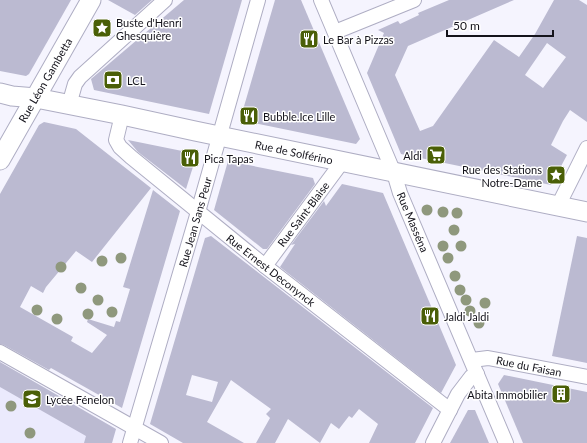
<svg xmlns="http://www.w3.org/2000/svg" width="587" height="443" font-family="Lato,sans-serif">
	<rect width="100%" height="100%" fill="#f5f4fe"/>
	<polygon fill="#ebeafd" points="3,364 116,429 112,443 0,443 0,370"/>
	<g fill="#bbbad1" fill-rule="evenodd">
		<polygon points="0,0 71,0 29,74 26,76 0,71"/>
		<polygon points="108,0 152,0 135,15"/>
		<polygon points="184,0 242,0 209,114 94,90 91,79"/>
		<polygon points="275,0 301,0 360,139 356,144 240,120"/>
		<path d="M449,0H514L408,46L395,75L420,131L433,126L494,40L519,57L535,34L554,0H579L587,5V122L570,110L563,121L551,145L567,155L551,185L401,154L367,73L384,33L378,30L398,21L400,24L419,15L418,13ZM547,43L566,57L543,88L525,75Z"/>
		<polygon points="44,122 76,129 151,188 92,262 76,251 46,287 43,293 31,286 20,307 73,337 71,341 92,353 107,335 87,322 88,319 114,327 116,321 120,322 130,289 123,287 153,190 180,211 122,408 51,368 49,370 4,345 0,344 0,194 39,125"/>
		<polygon points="128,140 197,154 186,189 138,152"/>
		<polygon points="228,161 313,178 315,184 267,249 263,249 214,210"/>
		<polygon points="342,184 383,193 456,365 441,393 280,267 295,244 291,245 324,201 326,206"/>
		<path d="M211,236L433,408L415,443H369L378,424L359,409L352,418L349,416L339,429L331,423L320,443L288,419L275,443H256L270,418L266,414L271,409L231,380L207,422L244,443H183L150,424L205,238ZM192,375L218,382L212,402L186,395Z"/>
		<polygon points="577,236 587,238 587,363 552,356"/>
		<polygon points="0,362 116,429 112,443 84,443 86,436 0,387"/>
		<polygon points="504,375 587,392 587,443 523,443 498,384"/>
		<polygon points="468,410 475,410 489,443 450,443"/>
	</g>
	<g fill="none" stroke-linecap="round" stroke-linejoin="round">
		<defs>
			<g id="street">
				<polyline points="321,0 394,173 400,193 506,443"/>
				<polyline points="335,32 414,0"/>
				<polyline points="69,105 75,84 80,77 165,0"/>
				<polyline points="122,115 116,140 120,147 131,157 265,266 450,410"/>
				<polyline points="558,206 587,148"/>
				<polyline points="265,266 342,162"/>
				<polyline points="0,352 161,443"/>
				<polyline points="472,360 488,358 587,377"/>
				<polyline points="130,443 198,212 258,0"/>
				<polyline points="433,443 458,394 471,377 477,374"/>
			</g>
			<g id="secondary">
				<polyline points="0,93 12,96 36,98 122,115 195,131 587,212"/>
				<polyline points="0,160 91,0"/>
			</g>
		</defs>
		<use href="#street" stroke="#aeadc3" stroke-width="16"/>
		<use href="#secondary" stroke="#aeadc3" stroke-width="21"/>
		<use href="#street" stroke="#fff" stroke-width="14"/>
		<use href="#secondary" stroke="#fff" stroke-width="19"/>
	</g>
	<g fill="#8f987d">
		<circle cx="427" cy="210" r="5.5"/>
		<circle cx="443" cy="212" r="5.5"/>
		<circle cx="457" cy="213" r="5.5"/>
		<circle cx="454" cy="230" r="5.5"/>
		<circle cx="443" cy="246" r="5.5"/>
		<circle cx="461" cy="246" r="5.5"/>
		<circle cx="121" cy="258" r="5.5"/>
		<circle cx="448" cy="258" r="5.5"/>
		<circle cx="102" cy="261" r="5.5"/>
		<circle cx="61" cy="267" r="5.5"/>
		<circle cx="455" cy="276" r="5.5"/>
		<circle cx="81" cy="288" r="5.5"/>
		<circle cx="460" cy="290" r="5.5"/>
		<circle cx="98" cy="300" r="5.5"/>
		<circle cx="466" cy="300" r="5.5"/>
		<circle cx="485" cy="303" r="5.5"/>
		<circle cx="37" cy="310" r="5.5"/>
		<circle cx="470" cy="311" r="5.5"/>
		<circle cx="112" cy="312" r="5.5"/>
		<circle cx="88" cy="314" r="5.5"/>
		<circle cx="57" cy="319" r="5.5"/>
		<circle cx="479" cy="323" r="5.5"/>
		<circle cx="11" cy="406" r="5.5"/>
		<circle cx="30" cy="433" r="5.5"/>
	</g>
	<defs>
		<symbol id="sight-square" viewBox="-11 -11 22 22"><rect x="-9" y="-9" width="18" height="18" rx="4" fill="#4a5f07" stroke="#fff"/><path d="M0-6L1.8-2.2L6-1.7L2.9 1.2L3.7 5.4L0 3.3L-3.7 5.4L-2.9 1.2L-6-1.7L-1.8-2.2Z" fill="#fff"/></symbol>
		<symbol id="restaurant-square" viewBox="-11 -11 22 22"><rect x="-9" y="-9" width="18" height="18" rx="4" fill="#4a5f07" stroke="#fff"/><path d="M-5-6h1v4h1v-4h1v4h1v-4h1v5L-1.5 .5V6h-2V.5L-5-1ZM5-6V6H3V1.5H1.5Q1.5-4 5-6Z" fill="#fff"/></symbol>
		<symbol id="bank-square" viewBox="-11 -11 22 22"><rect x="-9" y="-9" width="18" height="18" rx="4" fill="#4a5f07" stroke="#fff"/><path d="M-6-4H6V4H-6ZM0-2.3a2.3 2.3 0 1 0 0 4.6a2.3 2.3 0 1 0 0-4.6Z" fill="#fff"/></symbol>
		<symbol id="supermarket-square" viewBox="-11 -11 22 22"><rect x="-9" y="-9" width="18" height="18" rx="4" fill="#4a5f07" stroke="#fff"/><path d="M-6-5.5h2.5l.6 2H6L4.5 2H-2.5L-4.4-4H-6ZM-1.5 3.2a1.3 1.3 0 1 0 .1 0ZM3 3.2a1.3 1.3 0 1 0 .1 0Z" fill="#fff"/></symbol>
		<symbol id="building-square" viewBox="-11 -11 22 22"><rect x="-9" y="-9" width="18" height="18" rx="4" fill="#4a5f07" stroke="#fff"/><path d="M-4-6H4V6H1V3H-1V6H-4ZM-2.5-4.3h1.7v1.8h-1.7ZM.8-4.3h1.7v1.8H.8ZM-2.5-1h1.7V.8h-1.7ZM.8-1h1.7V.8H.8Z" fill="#fff"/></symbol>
		<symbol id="school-square" viewBox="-11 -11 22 22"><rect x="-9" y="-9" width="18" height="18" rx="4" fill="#4a5f07" stroke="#fff"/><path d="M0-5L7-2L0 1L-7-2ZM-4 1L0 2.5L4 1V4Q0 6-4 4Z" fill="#fff"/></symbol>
	</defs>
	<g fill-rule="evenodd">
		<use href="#sight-square" x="91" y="17" width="22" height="22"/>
		<use href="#restaurant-square" x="298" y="28" width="22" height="22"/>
		<use href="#bank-square" x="102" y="69" width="22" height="22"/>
		<use href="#restaurant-square" x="238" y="105" width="22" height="22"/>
		<use href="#supermarket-square" x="425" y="144" width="22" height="22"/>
		<use href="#restaurant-square" x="179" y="147" width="22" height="22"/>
		<use href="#sight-square" x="545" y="164" width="22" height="22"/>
		<use href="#restaurant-square" x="419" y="305" width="22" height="22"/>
		<use href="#building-square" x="550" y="383" width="22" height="22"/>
		<use href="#school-square" x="21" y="388" width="22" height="22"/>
	</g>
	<g text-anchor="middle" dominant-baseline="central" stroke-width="3" stroke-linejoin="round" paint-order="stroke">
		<g font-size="11" fill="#14131b" stroke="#fff" text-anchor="start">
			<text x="116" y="22">Buste d'Henri<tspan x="116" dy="13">Ghesquière</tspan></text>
			<text x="323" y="39">Le Bar à Pizzas</text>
			<text x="127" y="80">LCL</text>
			<text x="263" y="116">Bubble.Ice Lille</text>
			<text x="422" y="155" text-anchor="end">Aldi</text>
			<text x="204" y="158">Pica Tapas</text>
			<text x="542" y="169" text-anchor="end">Rue des Stations<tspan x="542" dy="13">Notre-Dame</tspan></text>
			<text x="444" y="316">Jaldi Jaldi</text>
			<text x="547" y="394" text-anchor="end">Abita Immobilier</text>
			<text x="46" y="399">Lycée Fénelon</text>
		</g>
		<g font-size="11" fill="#14131b" stroke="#fff">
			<text transform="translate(45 80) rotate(-60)">Rue Léon Gambetta</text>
			<text transform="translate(294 152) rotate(12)">Rue de Solférino</text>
			<text transform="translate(303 214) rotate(-53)">Rue Saint-Blaise</text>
			<text transform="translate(195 222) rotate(-74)">Rue Jean Sans Peur</text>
			<text transform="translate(413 222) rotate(67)">Rue Masséna</text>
			<text transform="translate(271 270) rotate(38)">Rue Ernest Deconynck</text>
			<text transform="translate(529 366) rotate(11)">Rue du Faisan</text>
		</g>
	</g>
	<path d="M447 30v6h106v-6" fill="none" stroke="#14131b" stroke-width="2"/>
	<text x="453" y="30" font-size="12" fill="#14131b" stroke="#ffffff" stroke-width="3" paint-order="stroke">50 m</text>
</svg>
